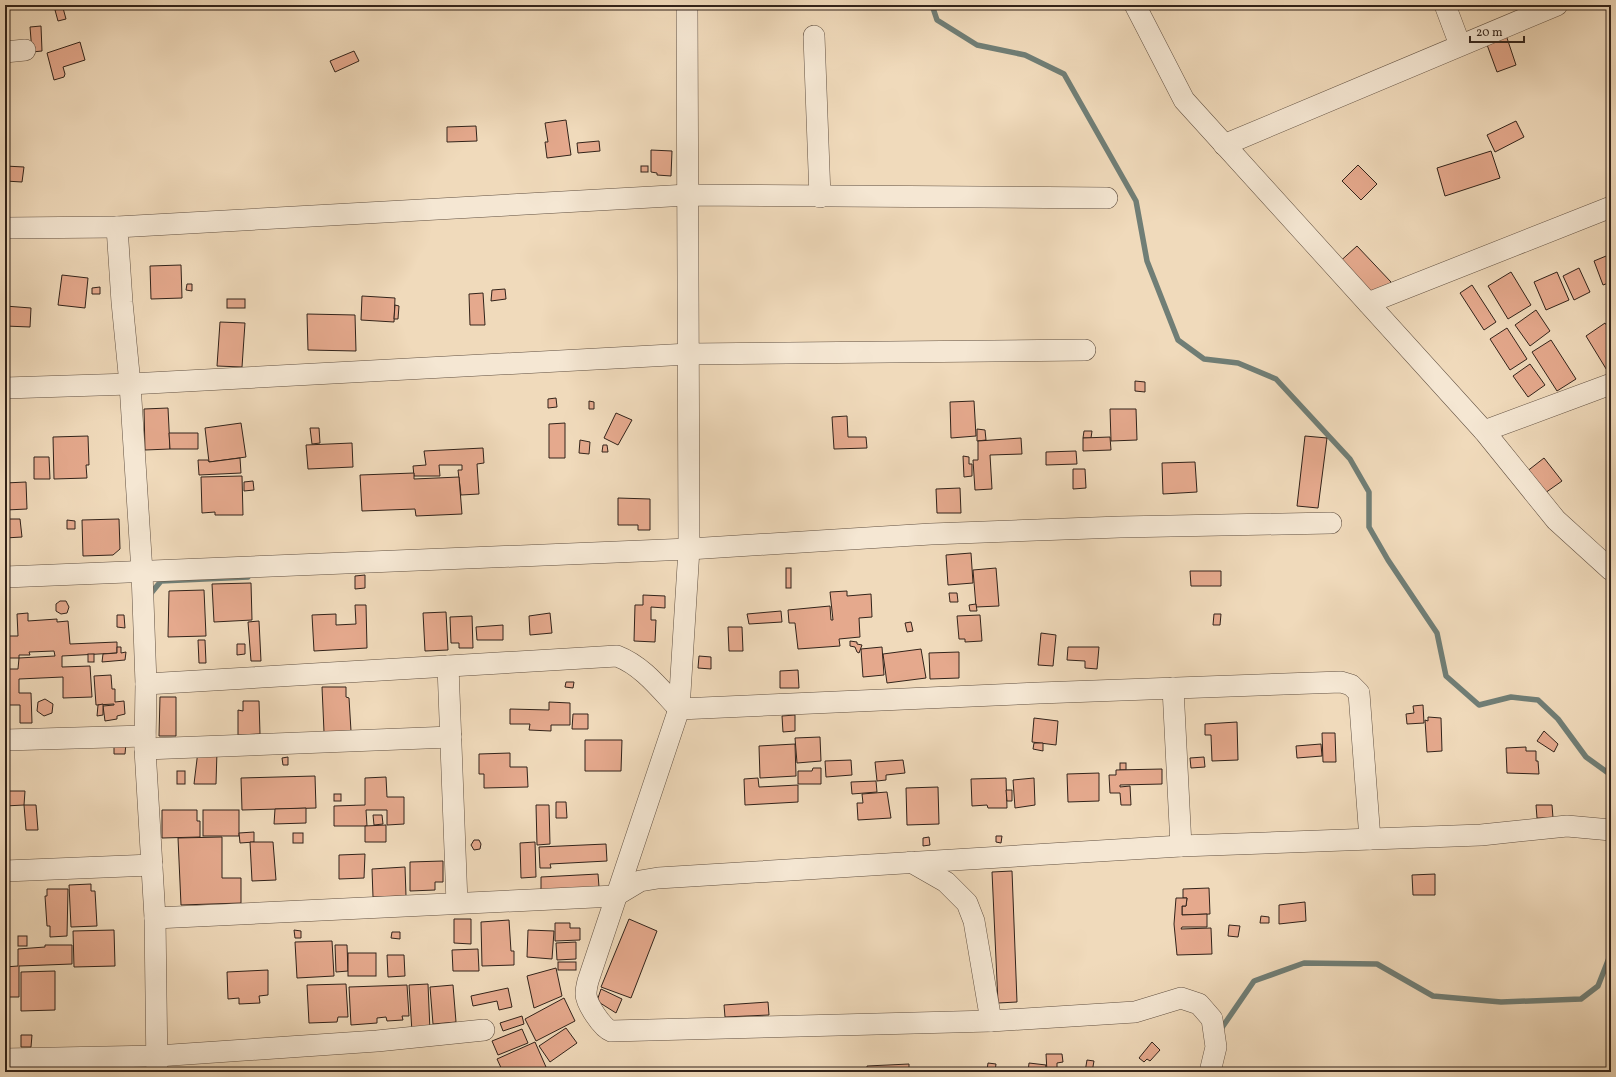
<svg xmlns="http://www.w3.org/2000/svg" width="1616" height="1077" font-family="Vollkorn,serif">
	<rect width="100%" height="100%" fill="#f0dabb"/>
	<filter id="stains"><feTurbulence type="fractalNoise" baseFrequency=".005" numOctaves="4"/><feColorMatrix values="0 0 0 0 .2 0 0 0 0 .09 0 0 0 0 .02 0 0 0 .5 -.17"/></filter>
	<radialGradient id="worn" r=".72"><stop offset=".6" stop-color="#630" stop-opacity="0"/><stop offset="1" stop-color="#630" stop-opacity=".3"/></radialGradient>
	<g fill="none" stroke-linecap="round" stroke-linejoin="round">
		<g stroke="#707e76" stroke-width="5.5">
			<polyline points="932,5 937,20 977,45 1025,55 1064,74 1136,201 1147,261 1178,340 1204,359 1238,363 1276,379 1350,459 1369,492 1369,527 1388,560 1437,633 1446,676 1479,705 1511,697 1538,700 1558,719 1586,757 1611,775"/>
			<polyline points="148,597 161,581 248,577"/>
			<polyline points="1221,1029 1254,981 1304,963 1377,964 1433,996 1501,1002 1581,999 1598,986 1611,953"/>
		</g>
	</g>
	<g fill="#e5a98d" stroke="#32231a">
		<polygon points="63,8 66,19 58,21 55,10"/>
		<polygon points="41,26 42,51 32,52 30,27"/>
		<polygon points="1506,35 1516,65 1497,72 1486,42"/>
		<polygon points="80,42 85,60 63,67 65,74 64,77 54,80 47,53"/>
		<polygon points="354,51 359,61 335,72 330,61"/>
		<polygon points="566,120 571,155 547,158 545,142 548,142 545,123"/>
		<polygon points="1516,121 1524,137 1495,152 1487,135"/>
		<polygon points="476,126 477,141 447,142 447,127"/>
		<polygon points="599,141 600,151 578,153 577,143"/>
		<polygon points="651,150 672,151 671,176 657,175 657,173 651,172"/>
		<polygon points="1491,151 1500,178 1445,196 1437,168"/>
		<polygon points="1358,165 1377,184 1361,200 1342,181"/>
		<polygon points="5,166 24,167 22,182 5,181"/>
		<rect x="641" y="166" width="7" height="6"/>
		<polygon points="1357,246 1391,282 1371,302 1336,265"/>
		<polygon points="1611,254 1611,282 1603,285 1594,261"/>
		<polygon points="181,265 182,298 151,299 150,266"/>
		<polygon points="1579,268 1590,292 1574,300 1563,276"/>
		<polygon points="1511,272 1531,305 1508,319 1488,286"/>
		<polygon points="1557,272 1569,300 1546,310 1534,282"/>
		<polygon points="62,275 88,278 85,308 58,305"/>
		<polygon points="187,284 192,284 192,291 186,290"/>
		<polygon points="1472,285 1496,322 1484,330 1460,293"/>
		<polygon points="100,287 100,294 92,294 92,288"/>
		<polygon points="505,289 506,299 491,301 492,290"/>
		<polygon points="483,293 485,325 470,325 469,294"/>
		<polygon points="362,296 395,298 394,322 361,320"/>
		<rect x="227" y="299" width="18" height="9"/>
		<polygon points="395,305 399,306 398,319 394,319"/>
		<polygon points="5,306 31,308 30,327 5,326"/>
		<polygon points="1536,310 1550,331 1530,346 1515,325"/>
		<polygon points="307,314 355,315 356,351 308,350"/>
		<polygon points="220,322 245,323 242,367 217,366"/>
		<polygon points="1605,323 1611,332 1611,370 1608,372 1586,336"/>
		<polygon points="1507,328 1527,359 1510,370 1490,339"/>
		<polygon points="1551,340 1576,379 1557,391 1532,352"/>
		<polygon points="1530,364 1545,385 1528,397 1513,376"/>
		<polygon points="1135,381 1145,382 1145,392 1135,391"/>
		<polygon points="556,398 557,407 548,408 548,399"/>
		<polygon points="589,401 594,402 594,409 589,409"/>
		<polygon points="974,401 976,436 951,438 950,402"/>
		<polygon points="168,408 170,449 145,450 144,409"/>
		<polygon points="1110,409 1136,409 1137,440 1111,441"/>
		<polygon points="616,413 632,420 618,445 604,438"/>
		<polygon points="847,416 848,437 866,437 867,448 834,449 832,417"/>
		<polygon points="241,423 246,457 209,462 205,428"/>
		<polygon points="565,423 565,458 549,458 549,424"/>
		<polygon points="310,428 319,428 320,443 312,444"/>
		<polygon points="977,429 985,430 986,440 977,441"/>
		<polygon points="1084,431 1092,431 1091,438 1083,438"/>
		<polygon points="169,433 198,433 198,449 170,449"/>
		<polygon points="88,436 89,465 86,465 87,478 54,479 53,437"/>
		<polygon points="1305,436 1327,438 1318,508 1297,506"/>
		<polygon points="1110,437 1111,450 1083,451 1083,438"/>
		<polygon points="1021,438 1022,454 990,455 992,489 975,490 973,460 978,460 978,441"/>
		<polygon points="580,440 590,442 589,454 579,453"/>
		<polygon points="352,443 353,467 308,469 306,445"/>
		<polygon points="603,445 607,445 608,452 602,452"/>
		<polygon points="483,448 484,463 477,464 479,494 461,495 458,470 462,470 462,465 439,465 440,476 414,476 413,466 426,465 424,451"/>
		<polygon points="1076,451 1077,464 1046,465 1046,452"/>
		<polygon points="963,456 969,457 969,464 972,464 972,476 964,477"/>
		<polygon points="34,457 49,457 50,479 34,479"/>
		<polygon points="240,458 241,473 199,475 198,460 208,460 209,462"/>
		<polygon points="1544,458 1562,481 1538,498 1521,476"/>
		<polygon points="1195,462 1197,492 1163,494 1162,463"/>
		<polygon points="1073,469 1085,469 1086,488 1073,489"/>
		<polygon points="414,473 414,479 459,477 462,514 416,516 415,509 362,511 360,475"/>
		<polygon points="242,476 243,515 215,515 215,512 202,513 201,477"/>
		<polygon points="253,481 254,490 244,491 244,482"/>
		<polygon points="26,482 27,509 6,510 5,483"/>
		<polygon points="960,488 961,513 937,513 936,489"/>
		<polygon points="618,498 650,499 650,530 638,530 638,525 618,525"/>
		<polygon points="5,519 20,519 22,537 5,538"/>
		<polygon points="119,519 120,549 113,555 83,556 82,520"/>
		<polygon points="67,520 75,521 75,529 67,529"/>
		<polygon points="971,553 973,583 948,585 946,555"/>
		<rect x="786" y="568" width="5" height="20"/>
		<polygon points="996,568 999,606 976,607 973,570"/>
		<polygon points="1190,571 1221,571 1221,586 1191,586"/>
		<polygon points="365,575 365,588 355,589 355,576"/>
		<polygon points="251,583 252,620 214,622 212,584"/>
		<polygon points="204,590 206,636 168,637 169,591"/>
		<polygon points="847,591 847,596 871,594 872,617 859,618 860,637 839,639 840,646 798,649 795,623 789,623 788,610 830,606 831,620 833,620 830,592"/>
		<polygon points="949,593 957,593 958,602 950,602"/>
		<polygon points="643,595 665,596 665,608 651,607 651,620 656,620 655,642 634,641 635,605 643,605"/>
		<polygon points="60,601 66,601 69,607 67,613 61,614 56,611 56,604"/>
		<polygon points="976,604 977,611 970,611 969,605"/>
		<polygon points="355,605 366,605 367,648 314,651 312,615 336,614 336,625 356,624"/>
		<polygon points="781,611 782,622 749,624 747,614"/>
		<polygon points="446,612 448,650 425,651 423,613"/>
		<polygon points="28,613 28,621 57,619 57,622 68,621 70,644 117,642 117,653 62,656 62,667 90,666 92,697 63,698 63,677 19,679 19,693 31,693 32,723 20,723 20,705 5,705 5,669 18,669 19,658 55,656 54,651 29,652 30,655 19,655 19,658 5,658 5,636 18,636 17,614"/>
		<polygon points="550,613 552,633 530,635 529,616"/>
		<polygon points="1214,614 1221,614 1220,625 1213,625"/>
		<polygon points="117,615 124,615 125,628 117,627"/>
		<polygon points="980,615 982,641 965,642 965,639 959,639 957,616"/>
		<polygon points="472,616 473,648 459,648 459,643 451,643 450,617"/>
		<polygon points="259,621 261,661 251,661 248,622"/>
		<polygon points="911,622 913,631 907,632 905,623"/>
		<polygon points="503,625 503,640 477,640 476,627"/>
		<polygon points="728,627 742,627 743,651 729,651"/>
		<polygon points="1041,633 1056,635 1053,666 1038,665"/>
		<polygon points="198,640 205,640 206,663 199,663"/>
		<polygon points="850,641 857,642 857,644 862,645 859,653 857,652 855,647 850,646"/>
		<polygon points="237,644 245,644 245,654 237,655"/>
		<polygon points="117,647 121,647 121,653 126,652 125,660 102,662 103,654 117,653"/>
		<polygon points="882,647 884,675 863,677 861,649"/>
		<polygon points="1068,647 1099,647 1097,669 1085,668 1085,661 1067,660"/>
		<polygon points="921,649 926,678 887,683 883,654"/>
		<polygon points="959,652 959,678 930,679 929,653"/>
		<rect x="88" y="654" width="6" height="8"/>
		<polygon points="699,656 711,657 711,669 698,668"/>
		<polygon points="798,670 799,688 780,688 780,671"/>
		<polygon points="111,675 112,689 115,689 115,702 124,701 125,714 117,716 117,719 105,721 103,706 114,705 114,704 96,705 94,676"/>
		<polygon points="566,682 574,682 573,688 565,687"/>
		<polygon points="322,687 346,687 346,697 349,698 351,731 324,732"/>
		<polygon points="160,697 176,697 176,736 159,736"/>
		<polygon points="45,699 53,704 52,713 44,716 37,711 38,702"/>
		<polygon points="243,701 259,701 260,734 238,735 238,710 243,711"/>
		<polygon points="549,702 570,703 570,725 551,725 551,731 529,730 530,724 510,724 510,709 549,710"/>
		<polygon points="103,704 103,715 97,716 98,705"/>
		<polygon points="1423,705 1424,723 1407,724 1406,714 1414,713 1413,706"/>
		<polygon points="573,714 588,714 588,729 572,729"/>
		<polygon points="795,715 795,731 783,732 782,716"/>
		<polygon points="1428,717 1441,718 1442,751 1427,752 1425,720 1428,721"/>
		<polygon points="1034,718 1058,721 1056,745 1032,742"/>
		<polygon points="1237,722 1238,760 1212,761 1211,735 1205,735 1205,724"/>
		<polygon points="1544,731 1558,744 1554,752 1537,741"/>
		<polygon points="1322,733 1335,733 1336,762 1323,762"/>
		<polygon points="820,737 821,761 797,763 795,738"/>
		<polygon points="585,740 622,740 621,771 585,771"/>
		<polygon points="114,743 126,743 125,754 114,754"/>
		<polygon points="1034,743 1043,743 1043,751 1033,749"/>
		<polygon points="795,744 796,776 760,778 759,746"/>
		<polygon points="1321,744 1322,756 1297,758 1296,746"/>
		<polygon points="1526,747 1526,751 1536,751 1536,761 1538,761 1539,774 1507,773 1506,748"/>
		<polygon points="198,751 217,751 216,784 194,784"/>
		<polygon points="510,753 510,767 527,767 528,787 484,788 484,774 479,774 479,754"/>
		<polygon points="288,757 288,765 283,765 282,758"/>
		<polygon points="1204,757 1205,767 1191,768 1190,758"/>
		<polygon points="851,760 852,775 826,777 825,761"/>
		<polygon points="903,760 905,773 886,775 886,780 877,781 875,762"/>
		<rect x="1120" y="763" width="6" height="7"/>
		<polygon points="813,768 821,768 821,784 798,784 798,771 812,771"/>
		<polygon points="1162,769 1162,784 1120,785 1120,787 1130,786 1131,805 1121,805 1120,793 1110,793 1109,775 1116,775 1116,770"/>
		<rect x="177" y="771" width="8" height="13"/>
		<polygon points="1099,773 1099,801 1068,802 1067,774"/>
		<polygon points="315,776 316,808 242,810 241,778"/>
		<polygon points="386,777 387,797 404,797 404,824 387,825 387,810 366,810 367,826 334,826 334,806 365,805 365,778"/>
		<polygon points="758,778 759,787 798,785 798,802 745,805 744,779"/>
		<polygon points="1006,778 1007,808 988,808 987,805 972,806 971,779"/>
		<polygon points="1034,778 1035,805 1015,808 1013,780"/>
		<polygon points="876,781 877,792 852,794 851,782"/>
		<polygon points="938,787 939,824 907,825 906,788"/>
		<polygon points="1006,790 1012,790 1012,801 1007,801"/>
		<polygon points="5,791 25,791 24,805 5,806"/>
		<polygon points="887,792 891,818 858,820 857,803 863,803 862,794"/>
		<rect x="334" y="794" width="7" height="7"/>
		<polygon points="556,802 566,802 567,818 556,818"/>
		<polygon points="24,805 36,805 38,830 26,830"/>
		<polygon points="536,805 549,805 550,844 537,845"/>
		<polygon points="1536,805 1552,805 1553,818 1537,818"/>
		<polygon points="306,808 306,823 274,824 275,809"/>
		<polygon points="162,810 197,810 197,821 200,821 200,837 162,838"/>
		<rect x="203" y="810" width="36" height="26"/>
		<polygon points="373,815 382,815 383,824 374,825"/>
		<polygon points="386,825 386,842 365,842 365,826"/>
		<polygon points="254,832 254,842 240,843 239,833"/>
		<rect x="293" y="833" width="10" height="10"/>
		<polygon points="996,836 1002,836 1001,843 996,842"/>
		<polygon points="222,837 222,878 241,878 241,903 181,905 178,838"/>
		<polygon points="929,837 930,845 923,846 923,838"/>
		<polygon points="474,840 479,840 481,844 480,849 474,850 471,845"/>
		<polygon points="250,842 273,842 276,880 252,881"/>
		<polygon points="535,842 536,877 521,878 520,843"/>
		<polygon points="606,844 607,861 550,864 551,868 540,868 539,847"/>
		<polygon points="365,854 364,878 339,879 339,855"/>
		<polygon points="443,861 443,882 435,882 435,890 410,891 410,862"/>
		<polygon points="405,867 406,896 373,897 372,869"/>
		<polygon points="1012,871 1017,1002 998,1003 992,872"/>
		<polygon points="598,874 599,887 541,890 541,877"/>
		<polygon points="1435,874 1435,895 1413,895 1412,875"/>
		<polygon points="91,884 91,891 95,891 97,926 71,927 69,885"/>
		<polygon points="1209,888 1210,914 1182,915 1182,906 1186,906 1187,898 1183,898 1183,889"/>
		<polygon points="47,889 68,889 67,936 50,937 50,926 47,926 45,896 47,896"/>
		<polygon points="1176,898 1187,898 1186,906 1182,906 1182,915 1207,914 1207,927 1182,927 1181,929 1211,928 1212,954 1177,955 1174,924"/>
		<polygon points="1305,902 1306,921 1279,924 1279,905"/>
		<polygon points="1261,916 1269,917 1269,923 1260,923"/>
		<polygon points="454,919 471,919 471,944 454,943"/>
		<polygon points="629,919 657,931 631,998 601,987"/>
		<polygon points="509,920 511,951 514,951 514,965 482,966 481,922"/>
		<polygon points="555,923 570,923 570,928 580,928 580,940 555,941"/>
		<polygon points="1229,925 1240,926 1238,937 1228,936"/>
		<polygon points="114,930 115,966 74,967 73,931"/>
		<polygon points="294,930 301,931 301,938 295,938"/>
		<polygon points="528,930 554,931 552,959 527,957"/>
		<polygon points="392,932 400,932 400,939 391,938"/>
		<rect x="18" y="936" width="9" height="10"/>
		<polygon points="332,941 334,976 297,978 295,942"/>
		<polygon points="576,942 576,959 557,960 556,943"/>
		<polygon points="45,945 72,945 72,964 19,966 19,997 8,997 8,1001 5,1001 5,967 18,966 18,949 45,947"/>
		<polygon points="335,945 347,945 348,971 336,972"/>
		<polygon points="478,949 479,971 453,971 452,950"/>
		<rect x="348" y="953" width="28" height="23"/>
		<polygon points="387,955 404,955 405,976 388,977"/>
		<rect x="558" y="962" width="18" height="8"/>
		<polygon points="556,968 562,996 534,1008 527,976"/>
		<polygon points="268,970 268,995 259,996 260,1003 239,1004 239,998 228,999 227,972"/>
		<polygon points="55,971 55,1010 21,1011 21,972"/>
		<polygon points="346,984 348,1017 338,1017 337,1022 309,1023 307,985"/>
		<polygon points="428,984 430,1031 412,1032 409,985"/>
		<polygon points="407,985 409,1016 402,1016 403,1020 387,1021 386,1017 377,1018 377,1023 351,1025 349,987"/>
		<polygon points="453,985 456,1022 433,1024 430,987"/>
		<polygon points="508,988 512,1007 499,1010 497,1001 473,1006 471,996"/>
		<polygon points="601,989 622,999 616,1013 597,1001"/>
		<polygon points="564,998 575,1021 536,1041 525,1019"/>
		<polygon points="768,1002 769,1015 725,1017 724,1005"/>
		<polygon points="522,1016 524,1024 503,1031 500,1023"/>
		<polygon points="566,1028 577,1043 550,1062 539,1046"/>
		<polygon points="522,1029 528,1043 498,1055 492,1041"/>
		<polygon points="21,1035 32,1035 31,1047 21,1047"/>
		<polygon points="535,1042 546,1067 538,1072 512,1072 511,1070 503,1072 497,1059"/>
		<polygon points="1152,1042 1160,1050 1150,1061 1147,1059 1144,1062 1139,1058"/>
		<polygon points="1046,1054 1062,1054 1063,1062 1057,1063 1057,1072 1047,1072"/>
		<polygon points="1087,1060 1094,1061 1092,1072 1085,1072"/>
		<polygon points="988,1063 996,1064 995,1071 987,1070"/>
		<polygon points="1029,1063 1046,1065 1045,1072 1028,1072"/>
		<polygon points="909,1064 909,1072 867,1072 867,1066"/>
	</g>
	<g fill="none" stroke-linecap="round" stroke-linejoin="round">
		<defs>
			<g id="street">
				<path d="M687,5L689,549L679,709L588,981C587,985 586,989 586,994C586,1003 602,1028 611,1031L991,1021L1135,1012L1181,998L1199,1004L1212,1019L1216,1047L1210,1072"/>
				<polyline points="1135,5 1184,100 1484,431 1556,520 1611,570"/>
				<polyline points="1445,5 1460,45"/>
				<polyline points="814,36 820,197"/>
				<polyline points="5,52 25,50"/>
				<polyline points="1224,145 1557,5"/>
				<polyline points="5,228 117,227"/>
				<polyline points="1368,303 1611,207"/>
				<polyline points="5,388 130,384 689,354 1085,350"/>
				<polyline points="1484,431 1611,384"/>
				<polyline points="5,577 689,549 931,534 1120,527 1331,523"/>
				<polyline points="448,666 457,903"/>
				<path d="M146,684L617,656C643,666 660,689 679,709L1039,693L1341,682L1351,685L1359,693L1370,839"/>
				<polyline points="1173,688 1181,846"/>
				<polyline points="5,740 145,736"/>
				<polyline points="145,749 451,737"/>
				<polyline points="911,862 946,882 967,903 974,921 991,1021"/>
				<polyline points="5,871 152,865"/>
				<polyline points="155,918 615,896 640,881 658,878 1181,846 1481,835 1567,826 1611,830"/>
				<polyline points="5,1059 157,1056 377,1041 484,1030"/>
				<polyline points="157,1072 155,918 145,749 146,684 142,572 130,384 122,302 117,227 688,195 1107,198"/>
			</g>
		</defs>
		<use href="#street" stroke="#625142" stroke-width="22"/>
		<use href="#street" stroke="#f5e7d3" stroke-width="21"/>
	</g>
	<rect width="1616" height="1077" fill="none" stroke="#f0dabb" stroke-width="20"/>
	<rect x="6" y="6" width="1604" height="1065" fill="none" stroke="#32231a" stroke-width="2"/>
	<rect x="10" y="10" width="1596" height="1057" fill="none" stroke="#32231a"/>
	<path d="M1470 36v6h54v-6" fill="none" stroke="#32231a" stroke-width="2"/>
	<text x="1476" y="36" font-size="12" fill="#32231a" stroke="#f5e7d3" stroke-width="3" paint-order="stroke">20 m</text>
	<rect width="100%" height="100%" filter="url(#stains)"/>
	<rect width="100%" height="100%" fill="url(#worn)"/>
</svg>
